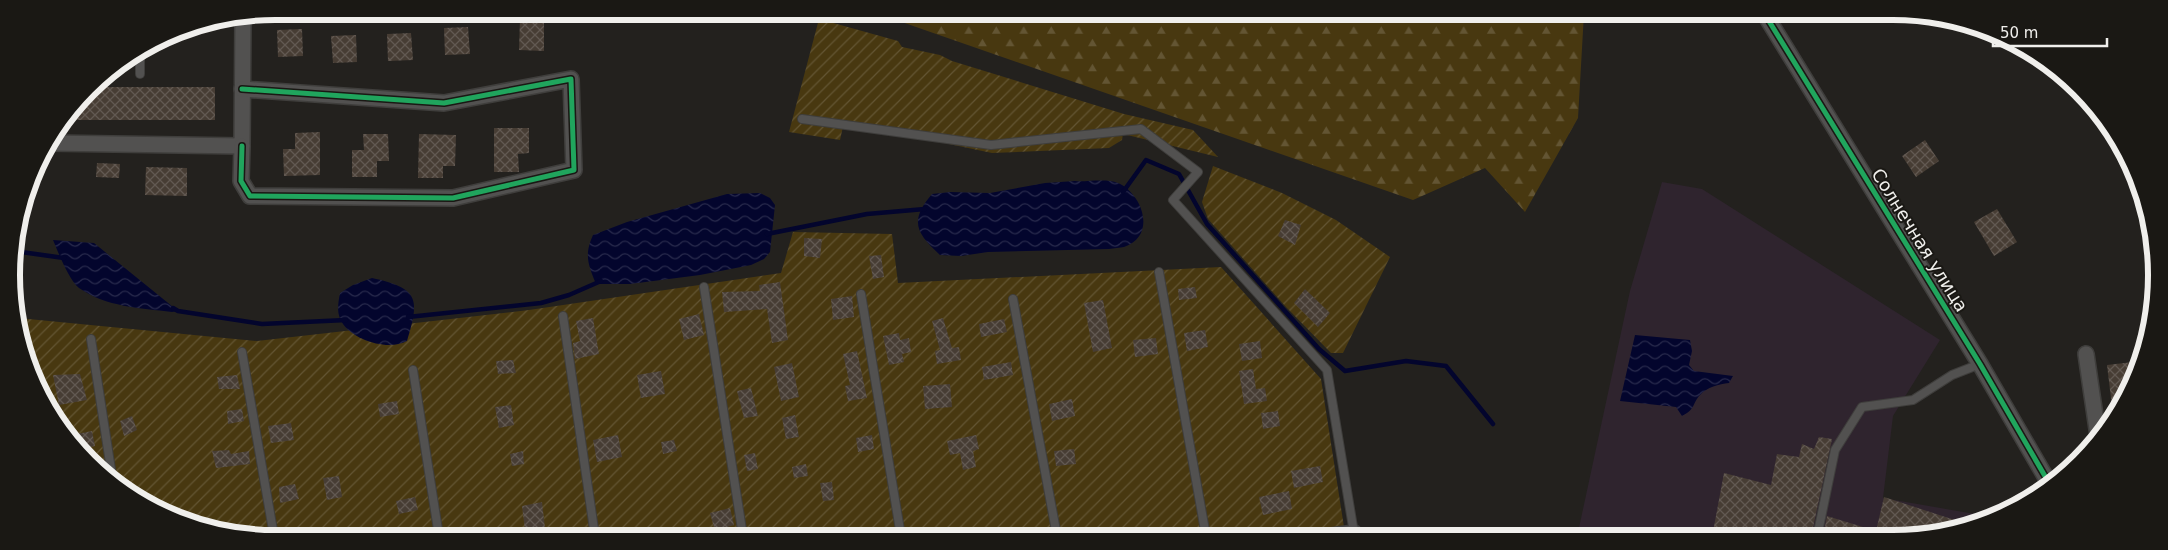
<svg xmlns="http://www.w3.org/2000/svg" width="2168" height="550" font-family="'DejaVu Sans',sans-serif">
	<defs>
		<pattern id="forest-firs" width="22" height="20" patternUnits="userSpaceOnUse" patternTransform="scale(1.25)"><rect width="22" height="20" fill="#483810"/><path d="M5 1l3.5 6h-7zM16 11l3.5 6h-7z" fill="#635533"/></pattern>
		<pattern id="garden-furrows" width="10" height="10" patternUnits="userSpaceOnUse" patternTransform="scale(1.25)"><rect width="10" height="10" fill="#483810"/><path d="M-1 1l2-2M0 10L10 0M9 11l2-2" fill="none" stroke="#635533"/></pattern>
		<pattern id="water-waves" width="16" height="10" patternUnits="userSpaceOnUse" patternTransform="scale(1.25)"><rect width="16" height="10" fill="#03052d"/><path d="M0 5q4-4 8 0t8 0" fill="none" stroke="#282a4c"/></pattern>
		<pattern id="building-cross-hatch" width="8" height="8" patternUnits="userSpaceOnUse" patternTransform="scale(1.25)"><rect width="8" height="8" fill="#473d34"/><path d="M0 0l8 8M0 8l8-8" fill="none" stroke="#625952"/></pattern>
	</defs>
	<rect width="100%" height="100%" fill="#23211e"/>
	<polygon fill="#2f242e" points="1662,182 1702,189 1940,340 1893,416 1883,498 1992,517 1927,537 1577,537 1630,291"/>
	<polygon fill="url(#forest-firs)" points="873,12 1584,13 1578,118 1525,212 1485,168 1413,200"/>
	<g fill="url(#garden-furrows)">
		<polygon points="819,19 898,41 902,47 940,55 952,61 1124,114 1193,130 1218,157 1123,134 1122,140 1109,148 992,153 844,122 840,140 789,132"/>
		<polygon points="1213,166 1282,193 1336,220 1390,257 1343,353 1331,353 1286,307 1208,219 1202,202"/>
		<polygon points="793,232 892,234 898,283 1221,267 1321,379 1344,527 1284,536 240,536 143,503 66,436 20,344 18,318 257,341 529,310 781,273"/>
	</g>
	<g fill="url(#water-waves)">
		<path d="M1075,181C1087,182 1107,178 1118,183C1143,194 1157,236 1124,247C1120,248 1114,248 1109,249L988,252L961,256L940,255C916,233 909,221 932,194L950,192L990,193L1045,183Z"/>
		<path d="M760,193L770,198L775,205L770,252L764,259L751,265L700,275L630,284H596C588,264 584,255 593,235L627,222L727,194Z"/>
		<path d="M53,240L94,243L178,311L172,312C140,308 106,307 79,288C69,280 58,252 53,240Z"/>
		<path d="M372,278C417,288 421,297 407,341C389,351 355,341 343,324C336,314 338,304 340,293L353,285Z"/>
		<path d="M1635,335L1690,340L1692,351L1689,365L1694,371L1733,376L1729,383C1719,384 1707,387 1700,395C1691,405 1697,408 1682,416L1676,407L1620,401Z"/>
	</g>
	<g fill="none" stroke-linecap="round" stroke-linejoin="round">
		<g stroke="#03052d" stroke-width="4.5">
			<polyline points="1123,192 1146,160 1179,174 1207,224 1319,349 1345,371 1406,361 1446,366 1493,424"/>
			<polyline points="767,234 867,214 925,209"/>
			<polyline points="14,251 64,258"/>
			<polyline points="173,308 178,311 262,324 346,320"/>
			<polyline points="408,317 541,303 569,295 601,281"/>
		</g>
	</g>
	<g fill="url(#building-cross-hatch)">
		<polygon points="520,18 544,18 544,51 519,50"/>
		<polygon points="468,27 470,54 445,55 444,28"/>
		<polygon points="302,29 303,56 278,57 277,30"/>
		<polygon points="411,33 413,60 388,61 387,34"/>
		<polygon points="356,35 357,62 333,63 331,36"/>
		<polygon points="93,87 215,87 215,120 67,120"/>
		<polygon points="494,128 529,128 529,153 518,154 519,172 494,172"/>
		<polygon points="320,132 320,175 284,176 283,149 295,149 295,133"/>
		<polygon points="363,134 388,134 389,161 377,161 377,177 352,177 352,150 364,150"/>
		<polygon points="419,134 456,135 455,166 443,166 443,178 418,178"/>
		<polygon points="1925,140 1939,161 1916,177 1902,156"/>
		<polygon points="97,163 120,164 119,178 96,177"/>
		<polygon points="146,167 187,168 187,196 145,195"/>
		<polygon points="1997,209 2017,242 1994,256 1974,222"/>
		<polygon points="1285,220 1301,225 1295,245 1278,236"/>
		<polygon points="804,238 822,239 820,258 804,256"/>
		<polygon points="881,255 884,277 873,279 869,256"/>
		<polygon points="780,282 788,340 772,343 767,309 724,312 722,292 760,291 759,285"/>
		<polygon points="1195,287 1197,298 1179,300 1178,289"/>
		<polygon points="1305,289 1330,313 1318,327 1294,303"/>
		<polygon points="852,296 854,317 833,320 831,299"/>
		<polygon points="1103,300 1112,348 1093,352 1084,303"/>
		<polygon points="699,314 704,335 684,340 679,319"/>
		<polygon points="593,318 599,354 575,359 573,343 580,341 576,321"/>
		<polygon points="943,318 952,348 959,347 961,360 937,364 935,351 940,350 932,321"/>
		<polygon points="1004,319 1007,332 981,337 979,324"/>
		<polygon points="1205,330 1208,347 1187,351 1184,333"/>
		<polygon points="899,333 900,340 909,338 911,352 902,354 904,362 889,365 883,336"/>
		<polygon points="1156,338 1158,354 1135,357 1133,340"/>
		<polygon points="1260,341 1262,358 1242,361 1239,344"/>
		<polygon points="857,351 867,398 848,401 845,386 850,385 843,354"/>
		<polygon points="513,360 516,373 498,374 496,361"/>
		<polygon points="1011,362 1013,375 984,380 982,367"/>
		<polygon points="2133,362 2134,376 2129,392 2113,415 2107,365"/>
		<polygon points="792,363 799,397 781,401 774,367"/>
		<polygon points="1253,369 1256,389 1265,388 1267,401 1244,404 1239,371"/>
		<polygon points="661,371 665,394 641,398 637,375"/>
		<polygon points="80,374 87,400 59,405 53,375"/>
		<polygon points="237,375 240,389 219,389 217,377"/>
		<polygon points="950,384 952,407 925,409 923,386"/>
		<polygon points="751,388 758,416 744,418 737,391"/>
		<polygon points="1072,399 1075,416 1052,421 1049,404"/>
		<polygon points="397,401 399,414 380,417 378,404"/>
		<polygon points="511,405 514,425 499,428 495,407"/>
		<polygon points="242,409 244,421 228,424 227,411"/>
		<polygon points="1278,411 1280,426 1263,429 1261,413"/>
		<polygon points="795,415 799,437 786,439 782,418"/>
		<polygon points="132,416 137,430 124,436 120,421"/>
		<polygon points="291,423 294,440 271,443 268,426"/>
		<polygon points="92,431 95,446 81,449 66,436"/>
		<polygon points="618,435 622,457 597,462 593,440"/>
		<polygon points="872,435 874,449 858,452 856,438"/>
		<polygon points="976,435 979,449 973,451 976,467 963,470 960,453 950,455 947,441"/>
		<polygon points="1819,437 1832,439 1811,537 1712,537 1724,473 1771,485 1777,454 1799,457 1802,444 1814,449"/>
		<polygon points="674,440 677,451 663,454 661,442"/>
		<polygon points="1074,449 1076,464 1056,466 1054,451"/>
		<polygon points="229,450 231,454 249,451 250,464 216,468 212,451"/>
		<polygon points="523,451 524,464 512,466 510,454"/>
		<polygon points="755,453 758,469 747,471 744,455"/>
		<polygon points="806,464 808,476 794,478 792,467"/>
		<polygon points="1320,466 1323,482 1294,488 1291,471"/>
		<polygon points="339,476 342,497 327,500 323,478"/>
		<polygon points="832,482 834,500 823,501 820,483"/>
		<polygon points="295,484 299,499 280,503 279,487"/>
		<polygon points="1289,491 1292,509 1263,515 1259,497"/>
		<polygon points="415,497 418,510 399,514 396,501"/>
		<polygon points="1884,497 1967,524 1927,537 1823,537 1827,516 1876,531"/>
		<polygon points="542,502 545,528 525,530 522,506"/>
		<polygon points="730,508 734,525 715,531 710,513"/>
	</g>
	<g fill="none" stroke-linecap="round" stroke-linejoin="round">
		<defs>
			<g id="lane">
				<polyline points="140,74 140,52"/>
				<polyline points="802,119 991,145 1141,129 1198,172 1173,200 1327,370 1354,533"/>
				<polyline points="1159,272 1206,536"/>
				<polyline points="704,287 743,536"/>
				<polyline points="861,294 901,536"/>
				<polyline points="1013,299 1057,536"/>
				<polyline points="563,316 595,536"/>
				<polyline points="91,339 112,476"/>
				<polyline points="242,352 274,536"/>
				<polyline points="413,370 439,536"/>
				<polyline points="1817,537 1835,450 1862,407 1913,400 1952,375 1980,364"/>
			</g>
			<g id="street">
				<polyline points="1764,13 1980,364 2049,483"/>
				<polyline points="50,143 242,146 243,18"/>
				<polyline points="242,146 241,181 250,196 453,198 574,170 571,79 444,103 242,89"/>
				<polyline points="2086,354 2098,436"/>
				<polyline points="1332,536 1354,533"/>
			</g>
		</defs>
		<use href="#lane" stroke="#3f3e3c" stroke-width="10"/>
		<use href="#street" stroke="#3f3e3c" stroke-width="18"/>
		<use href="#lane" stroke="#525150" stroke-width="8"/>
		<use href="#street" stroke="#525150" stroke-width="15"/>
		<defs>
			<g id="cycleway">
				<polyline points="1764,13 1980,364 2049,483"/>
				<polyline points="242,146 241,181 250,196 453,198 574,170 571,79 444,103 242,89"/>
			</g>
		</defs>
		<use href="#cycleway" stroke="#1a1814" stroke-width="8"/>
		<use href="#cycleway" stroke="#20a55d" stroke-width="5"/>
	</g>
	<g text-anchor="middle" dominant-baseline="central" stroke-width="4" stroke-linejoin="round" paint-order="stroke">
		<g font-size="18" fill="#f0efec" stroke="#1a1814">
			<text transform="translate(1920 240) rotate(58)">Солнечная улица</text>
		</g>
	</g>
	<path d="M0 0H2168V550H0ZM275 20H1893A255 255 0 0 1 2148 275V275A255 255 0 0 1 1893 530H275A255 255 0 0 1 20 275V275A255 255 0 0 1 275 20Z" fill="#1a1814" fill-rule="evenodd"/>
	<path fill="none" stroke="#f0efec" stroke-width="6" d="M275 20H1893A255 255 0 0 1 2148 275V275A255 255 0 0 1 1893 530H275A255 255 0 0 1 20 275V275A255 255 0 0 1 275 20Z"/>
	<path d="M1993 38v8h114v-8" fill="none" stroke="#f0efec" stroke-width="2.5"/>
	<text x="2000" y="38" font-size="15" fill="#f0efec" stroke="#1a1814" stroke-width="4" paint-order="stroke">50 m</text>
</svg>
